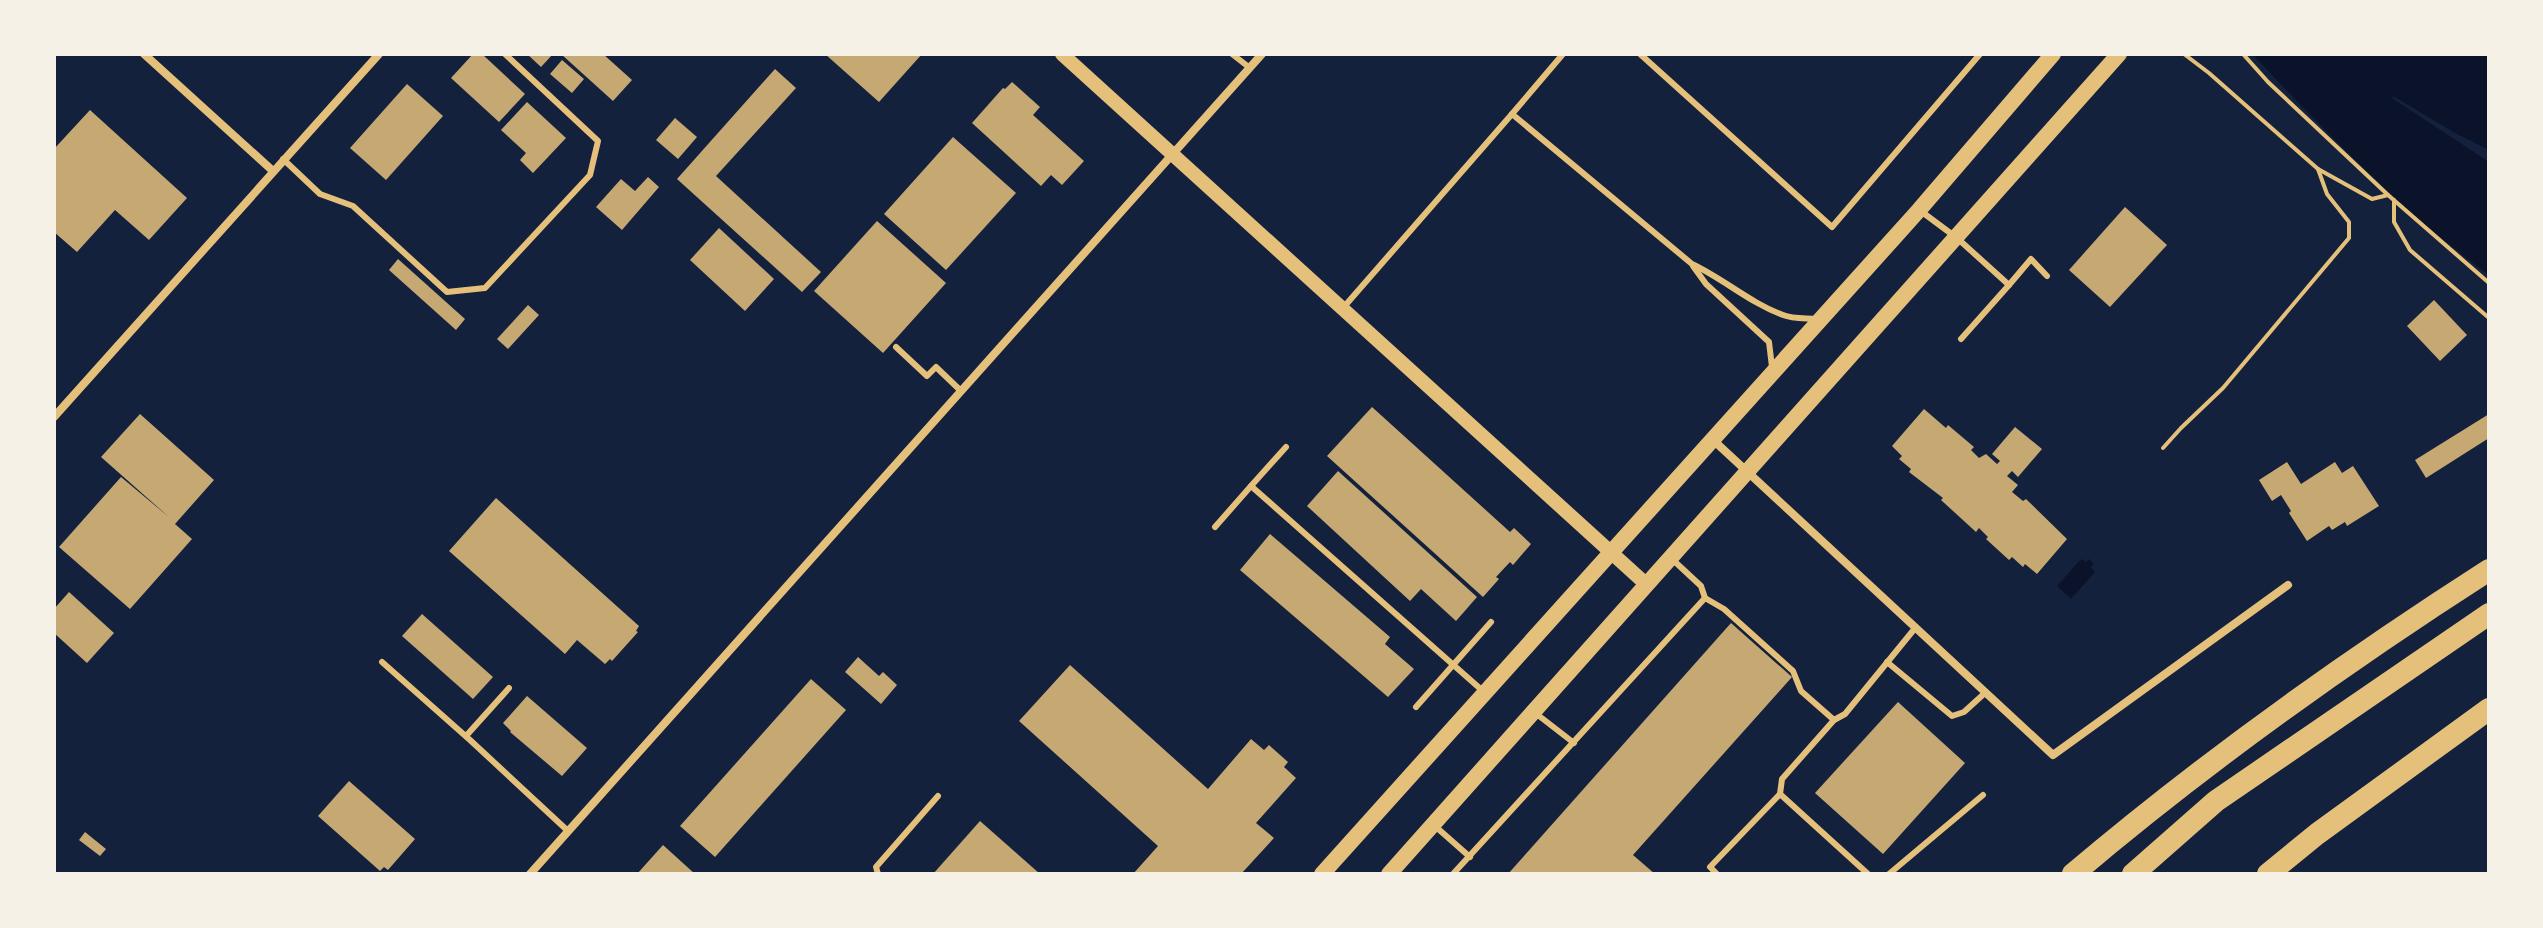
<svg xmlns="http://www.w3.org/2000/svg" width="2543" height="928" font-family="Lora,serif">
	<rect width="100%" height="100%" fill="#14213d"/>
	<g fill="#0b132b">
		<path d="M2252,54H2489V150L2455,133L2393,96L2392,98L2489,162V275C2403,213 2325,131 2252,54Z"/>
		<polygon points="2081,559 2086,562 2089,559 2094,564 2091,567 2095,572 2071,599 2057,586"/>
	</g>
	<g fill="#c6a872">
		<polygon points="473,54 482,54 525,94 499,122 451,78"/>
		<polygon points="527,54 553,54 541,67"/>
		<polygon points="561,54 603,54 632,80 613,101"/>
		<polygon points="825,54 922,54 879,102"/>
		<polygon points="562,60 584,79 572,93 550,74"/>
		<polygon points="775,69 796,88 716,176 821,272 802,292 677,179"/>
		<polygon points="1012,82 1040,107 1033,115 1084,161 1062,185 1051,175 1041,186 972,123 1003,88 1005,89"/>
		<polygon points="407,84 443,116 386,180 350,148"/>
		<polygon points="527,102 566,138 533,173 520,160 526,153 501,130"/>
		<polygon points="90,110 187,198 149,240 115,210 77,252 54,232 54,149"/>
		<polygon points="675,118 697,137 678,159 656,140"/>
		<polygon points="953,137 1016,193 946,270 884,214"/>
		<polygon points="648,177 659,187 622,230 596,207 621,179 635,191"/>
		<polygon points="2125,207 2167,245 2110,307 2069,270"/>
		<polygon points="877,221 946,283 883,353 814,291"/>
		<polygon points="719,228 774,279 745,311 690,260"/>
		<polygon points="398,259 465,319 456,330 389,270"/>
		<polygon points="2434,300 2467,335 2440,361 2407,326"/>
		<polygon points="528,305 539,315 508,349 497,339"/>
		<polygon points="1372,407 1510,532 1514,528 1531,544 1513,565 1510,562 1496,577 1499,579 1483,597 1327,456"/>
		<polygon points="1924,409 1946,428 1948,425 1974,447 1971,450 1979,458 1986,454 1997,464 2000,461 1992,454 2015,427 2042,449 2018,477 2012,471 2007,476 2018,485 2012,492 2023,501 2026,499 2067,539 2037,574 2025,564 2023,567 2012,557 2009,560 1986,539 1988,537 1979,528 1976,532 1941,500 1943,498 1909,472 1911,469 1899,459 1902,456 1892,446"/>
		<polygon points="140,414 214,480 175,524 192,539 130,609 59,547 121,477 170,518 101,457"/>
		<polygon points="2489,414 2489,438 2426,478 2415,460"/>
		<polygon points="2287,462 2301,484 2335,462 2342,473 2353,466 2379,506 2347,526 2345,522 2332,530 2329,526 2307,541 2289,513 2291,511 2281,495 2272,501 2259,480"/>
		<polygon points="1338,471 1477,597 1456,621 1421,589 1410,601 1307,506"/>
		<polygon points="496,498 639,626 636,631 638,632 612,661 610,659 605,664 577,640 565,654 449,551"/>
		<polygon points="1270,534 1390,637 1385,644 1414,669 1388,697 1240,570"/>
		<polygon points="69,592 114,633 87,663 54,633 54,609"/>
		<polygon points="422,614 493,677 473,699 402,636"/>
		<polygon points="1731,623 1792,677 1633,855 1655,874 1508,874"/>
		<polygon points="858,657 879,676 883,672 897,685 881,704 845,672"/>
		<polygon points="1070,665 1208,789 1251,739 1264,750 1269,745 1288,762 1284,767 1296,778 1256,823 1274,838 1241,874 1133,874 1158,846 1019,721"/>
		<polygon points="811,679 846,710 715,857 680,826"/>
		<polygon points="527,696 587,748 562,776 510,732 511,731 503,723"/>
		<polygon points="1898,702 1965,763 1883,854 1815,793"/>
		<polygon points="349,781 415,839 388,870 384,867 380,871 318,816"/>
		<polygon points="980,821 1040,874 933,874"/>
		<polygon points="85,832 106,849 100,856 79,840"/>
		<polygon points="663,845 695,874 637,874"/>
	</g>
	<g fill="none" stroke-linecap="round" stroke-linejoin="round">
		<g stroke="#e5c07b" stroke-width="4">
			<polyline points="2184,54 2209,73 2318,169 2372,199 2388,195"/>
			<polyline points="2243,54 2268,82 2388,195 2489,283"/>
			<polyline points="2394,200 2394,222 2410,250 2489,318"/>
			<polyline points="2163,448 2181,428 2223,388 2349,238 2349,222 2327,194 2318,169"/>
		</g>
		<g stroke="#e5c07b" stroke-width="6">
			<polyline points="1232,54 1250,68"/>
			<polyline points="1640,54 1832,227 1980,54"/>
			<polyline points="1512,114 1563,54"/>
			<polyline points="283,159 320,194 353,206 447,292 485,288 590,175 598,141 505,54"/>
			<polyline points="1922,212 1957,238 2009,285 1961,339"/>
			<polyline points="1693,266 1706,284 1769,342 1772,367"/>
			<polyline points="2009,285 2031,259 2047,276"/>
			<path d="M1343,308L1512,114L1692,264C1724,279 1750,303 1783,315C1793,319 1805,318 1816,319"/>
			<polyline points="896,347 927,376 936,367 961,391"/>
			<polyline points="1286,447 1251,486 1484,692"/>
			<polyline points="1215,527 1251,486"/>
			<polyline points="1673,560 1701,586 1705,598 1724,609 1793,671 1801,691 1834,720 1845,714 1916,627"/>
			<polyline points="382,662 470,740 568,831"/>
			<polyline points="1887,662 1952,716 1964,712 1986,692"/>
			<polyline points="1416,707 1491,622"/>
			<polyline points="1534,712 1574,743"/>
			<polyline points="1834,720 1782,779 1780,794 1868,874"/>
			<polyline points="466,736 509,688"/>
			<polyline points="1436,827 1470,857"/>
			<polyline points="878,874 876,867 938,796"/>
			<polyline points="1453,874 1705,598"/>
			<polyline points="1717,874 1710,867 1780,794"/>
			<polyline points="1889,874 1983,795"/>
		</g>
		<g stroke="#e5c07b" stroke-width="8">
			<polyline points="144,54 273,171"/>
			<polyline points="54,417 379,54"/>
			<polyline points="1712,439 2053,755 2288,585"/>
			<polyline points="530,874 1262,54"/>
		</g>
		<polyline stroke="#e5c07b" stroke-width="14" points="1062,54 1647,585"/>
		<g stroke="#e5c07b" stroke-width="16">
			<polyline points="1322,874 1919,210 2053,54"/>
			<polyline points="1389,874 2119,54"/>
		</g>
		<g stroke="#e5c07b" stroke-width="22">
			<path d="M2073,874C2204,763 2344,663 2489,570"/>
			<polyline points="2133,874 2216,801 2489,614"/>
			<polyline points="2268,874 2317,834 2489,709"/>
		</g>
	</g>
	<rect width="2543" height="928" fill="none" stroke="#f6f1e7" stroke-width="112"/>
</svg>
